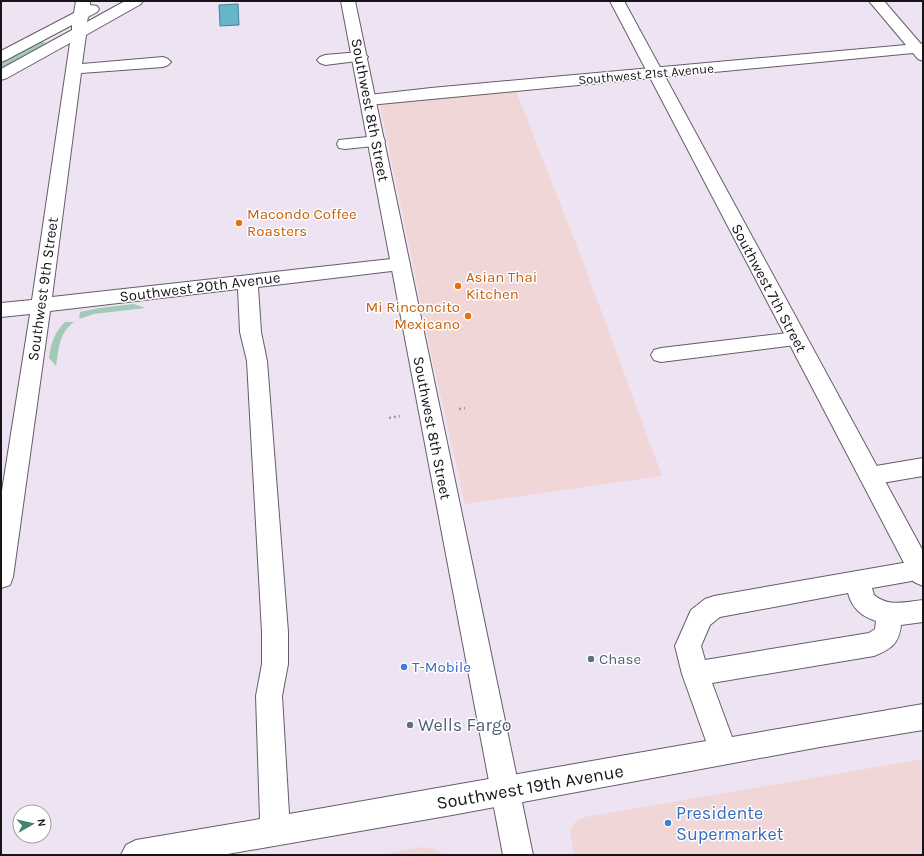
<svg xmlns="http://www.w3.org/2000/svg" width="924" height="856" font-family="Karla,sans-serif">
	<rect width="100%" height="100%" fill="#eee3f2"/>
	<g fill="#f1d6d8">
		<polygon points="516,91 582,259 662,476 465,504 432,358 380,105"/>
		<polygon points="923,759 923,855 574,855 570,833 572,826 577,820 585,817"/>
		<polygon points="422,847 435,849 444,855 381,855"/>
	</g>
	<g fill="#a3cab6">
		<polygon points="41,41 46,43 1,68 1,62"/>
		<polygon points="134,304 145,308 94,314 79,319 80,312 99,308"/>
		<path d="M65,322H74C59,333 59,348 56,366L49,358C51,343 54,333 65,322Z"/>
	</g>
	<polygon fill="#64b6c8" stroke="#4d8594" points="238,4 239,25 220,26 219,5"/>
	<g fill="none" stroke-linecap="round" stroke-linejoin="round">
		<defs>
			<g id="minor">
				<path d="M76,1H90V5L97,6L99,9L97,12L88,17L87,22L125,1H143L141,4L86,35L82,64L163,57L168,59L171,62L168,65L163,67L81,73L52,297L400,258L407,260L410,264L407,268L400,270L258,287L261,332L267,361L288,632V664L282,696L289,814L706,741L682,674L675,646L691,610L705,599L714,596L920,560L923,561V579L872,588L874,595C888,607 906,602 923,600V622L901,625C899,644 891,649 874,656L712,683L732,737L923,704V730L820,747L452,815L222,855H121L126,845L136,840L260,819L256,696L262,664V632L247,361L240,332L238,289L50,311L13,577L10,585L1,588V497L30,314L1,317V303L32,300L70,43L7,78L1,80V69L72,30V25L6,60L1,62V51L74,13ZM848,593C852,608 861,616 876,621L875,629L869,633L705,660L701,646L710,625L720,617Z"/>
				<polygon points="869,1 884,1 921,44 923,43 923,61 918,59 913,53 369,105 363,103 361,100 363,97 369,95 431,88 906,45"/>
				<polygon points="360,52 365,54 368,57 365,60 325,65 320,63 317,60 320,57 325,55"/>
				<polygon points="377,136 383,137 385,141 383,145 345,149 339,148 337,144 339,140"/>
				<polygon points="796,332 803,334 806,339 803,344 661,362 654,360 651,355 654,350 661,348"/>
				<polygon points="923,458 923,476 870,485 862,482 859,476 862,470 870,467"/>
			</g>
			<g id="major">
				<polygon points="341,1 355,1 533,855 503,855"/>
				<polygon points="610,1 624,1 923,551 923,586 914,582"/>
			</g>
		</defs>
		<use href="#minor" stroke="#655d69" stroke-width="2"/>
		<use href="#major" stroke="#655d69" stroke-width="2"/>
		<g stroke="#9f97a2" stroke-width="2.5" stroke-dasharray="2 3" stroke-linecap="butt">
			<polyline points="459,409 465,408"/>
			<polyline points="389,418 400,416"/>
		</g>
		<use href="#minor" fill="#fff" fill-rule="evenodd"/>
		<use href="#major" fill="#fff" fill-rule="evenodd"/>
	</g>
	<g fill="#e8710a" stroke="#fff" stroke-width="1.5">
		<circle cx="239" cy="223" r="4"/>
		<circle cx="458" cy="286" r="4"/>
		<circle cx="468" cy="316" r="4"/>
	</g>
	<g fill="#5c6f8a" stroke="#fff" stroke-width="1.5">
		<circle cx="591" cy="659" r="4"/>
		<circle cx="410" cy="725" r="4"/>
	</g>
	<g fill="#3f7fe0" stroke="#fff" stroke-width="1.5">
		<circle cx="404" cy="667" r="4"/>
		<circle cx="668" cy="823" r="4"/>
	</g>
	<g text-anchor="middle" dominant-baseline="central" stroke-width="3" stroke-linejoin="round" paint-order="stroke">
		<g font-size="13" fill="#171419" stroke="#fff">
			<text transform="translate(646 74) rotate(-5)">Southwest 21st Avenue</text>
		</g>
		<g font-size="15" fill="#171419" stroke="#fff">
			<text transform="translate(370 110) rotate(79)">Southwest 8th Street</text>
			<text transform="translate(200 287) rotate(-7)">Southwest 20th Avenue</text>
			<text transform="translate(769 288) rotate(62)">Southwest 7th Street</text>
			<text transform="translate(43 289) rotate(-82)">Southwest 9th Street</text>
			<text transform="translate(432 428) rotate(79)">Southwest 8th Street</text>
		</g>
		<g font-size="15" fill="#c56008" stroke="#fff" text-anchor="start">
			<text x="247" y="214">Macondo Coffee<tspan x="247" dy="17">Roasters</tspan></text>
			<text x="466" y="277">Asian Thai<tspan x="466" dy="17">Kitchen</tspan></text>
			<text x="460" y="307" text-anchor="end">Mi Rinconcito<tspan x="460" dy="17">Mexicano</tspan></text>
		</g>
		<g font-size="15" fill="#4e5e75" stroke="#fff" text-anchor="start">
			<text x="599" y="659">Chase</text>
		</g>
		<g font-size="15" fill="#366cbe" stroke="#fff" text-anchor="start">
			<text x="412" y="667">T-Mobile</text>
		</g>
		<g font-size="18" fill="#4e5e75" stroke="#fff" text-anchor="start">
			<text x="418" y="725">Wells Fargo</text>
		</g>
		<g font-size="18" fill="#171419" stroke="#fff">
			<text transform="translate(530 787) rotate(-10)">Southwest 19th Avenue</text>
		</g>
		<g font-size="18" fill="#366cbe" stroke="#fff" text-anchor="start">
			<text x="676" y="813">Presidente<tspan x="676" dy="21">Supermarket</tspan></text>
		</g>
	</g>
	<rect width="924" height="856" fill="none" stroke="#171419" stroke-width="4"/>
	<g transform="translate(32 824) rotate(82)"><circle r="19" fill="#ffffff" stroke="#a2a1a3"/>
	<path d="M0-3L7 15L0 10L-7 15Z" fill="#438372"/>
	<text y="-6" font-size="11" font-weight="bold" text-anchor="middle" fill="#171419">N</text>
	</g>
</svg>
